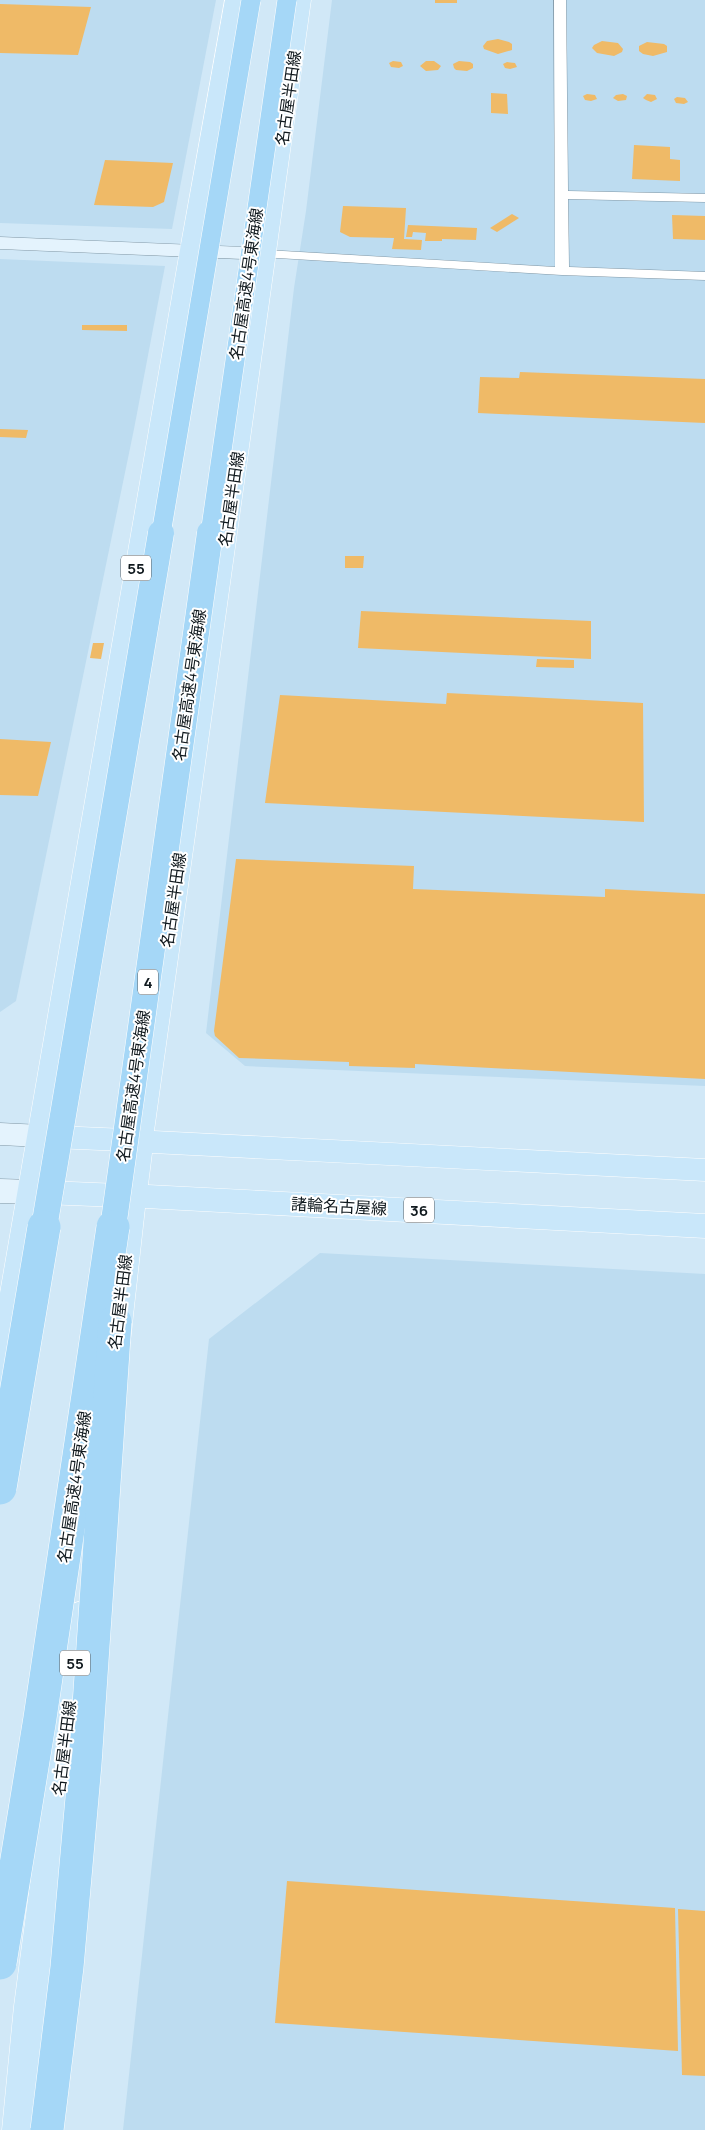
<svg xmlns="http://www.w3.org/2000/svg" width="705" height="2130" font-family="Manrope,'Noto Sans JP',sans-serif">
	<rect width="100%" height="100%" fill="#d1e8f7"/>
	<g fill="#bddcf0">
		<polygon points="0,0 216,0 172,229 0,223"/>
		<polygon points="332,0 705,0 705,1086 245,1066 206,1033 294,288 306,211"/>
		<polygon points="0,259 165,266 134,429 16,1001 0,1012"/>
		<polygon points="320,1253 705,1274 705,2130 123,2130 209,1339"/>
	</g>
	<g fill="#efba67">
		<rect x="435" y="0" width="22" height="3"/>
		<polygon points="0,4 91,7 78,55 0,53"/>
		<polygon points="498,39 509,42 512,44 512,50 498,54 484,49 483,46 487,41"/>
		<polygon points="602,41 618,43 623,49 622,52 614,56 597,53 592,48 594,45"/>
		<polygon points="647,42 664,44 667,46 667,52 653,56 643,54 639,51 639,46"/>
		<polygon points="393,61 401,62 403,66 399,68 391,67 389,63"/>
		<polygon points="426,61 434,61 441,66 438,70 426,71 420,66"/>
		<polygon points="459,61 470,62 473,64 473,68 467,71 456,70 454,68 453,64"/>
		<polygon points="507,62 515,63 517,67 510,69 505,68 503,64"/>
		<polygon points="491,93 507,94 508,114 491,113"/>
		<polygon points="587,94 595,95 597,99 591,101 585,100 583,96"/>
		<polygon points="623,94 627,96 626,100 618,101 613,98 616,95"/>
		<polygon points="647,94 655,95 657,99 651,102 646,100 643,98"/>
		<polygon points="677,97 685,98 688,102 684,104 676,103 674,99"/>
		<polygon points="634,145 670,147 670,159 680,160 680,181 632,179"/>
		<polygon points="105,160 173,163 164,202 153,207 94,205"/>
		<polygon points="343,206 406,208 404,239 422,240 421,250 392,249 394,238 350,237 340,232"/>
		<polygon points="512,214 519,218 497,232 490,228"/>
		<polygon points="672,215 705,216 705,240 673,239"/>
		<polygon points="408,225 477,228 476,240 442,239 442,241 425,241 426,233 413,232 412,237 406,237"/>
		<polygon points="82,325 127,325 127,331 82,330"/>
		<polygon points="520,372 705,379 705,423 478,413 480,377 519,378"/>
		<polygon points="0,429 28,430 26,438 0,437"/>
		<polygon points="345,556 364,556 363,568 345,568"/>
		<polygon points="361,611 591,621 591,659 358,648"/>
		<polygon points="93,643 104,643 101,659 90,658"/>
		<polygon points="537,659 574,660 574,668 536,667"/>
		<polygon points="447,693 643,703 644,822 265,803 280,695 446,704"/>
		<polygon points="0,739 51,742 38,796 0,795"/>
		<polygon points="236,859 414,866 413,889 605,897 605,889 705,894 705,1079 415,1064 415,1068 349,1066 349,1062 239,1058 215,1036 214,1031"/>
		<polygon points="287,1881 675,1908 678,2051 275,2023"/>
		<polygon points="678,1909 705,1911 705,2076 682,2075"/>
	</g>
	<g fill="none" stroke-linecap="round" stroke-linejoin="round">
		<defs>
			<polygon id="lane" points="554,0 566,0 568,191 705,194 705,202 568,199 569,267 705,272 705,280 562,275 261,257 259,254 266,250 555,267"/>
			<g id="secondary">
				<polygon points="0,237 266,248 273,250 276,254 273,258 266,260 0,249"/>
				<polygon points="0,1123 41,1125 51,1128 55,1136 51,1144 41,1147 0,1145"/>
				<polygon points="0,1179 32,1180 42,1184 46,1192 42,1200 32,1204 0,1203"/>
			</g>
			<g id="primary">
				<path d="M225,0H243L200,250L57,1126L126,1129L293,0H311L154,1131L705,1159V1181L152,1153L148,1185L705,1214V1238L145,1208L130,1343L126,1352L115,1356L104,1352L100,1343L117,1207L44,1204L15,1381L11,1390L0,1394V1293L180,250ZM53,1148L123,1151L119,1184L48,1181Z"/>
				<polygon points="81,1601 93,1605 97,1616 50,2006 40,2130 2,2130 14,2006 65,1616 69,1605"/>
			</g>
		</defs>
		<use href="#lane" stroke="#8197a5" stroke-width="1"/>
		<use href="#secondary" stroke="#8197a5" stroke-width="1"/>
		<use href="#primary" stroke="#fff" stroke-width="1"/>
		<use href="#lane" fill="#fff" fill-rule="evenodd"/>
		<use href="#secondary" fill="#e4f3fd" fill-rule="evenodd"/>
		<use href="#primary" fill="#c9e7fa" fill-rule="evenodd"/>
		<defs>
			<g id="highway-bridge-far2">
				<polyline points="161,534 251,0"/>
				<polyline points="210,534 287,0"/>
			</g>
			<g id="highway-bridge-far1">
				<polyline points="44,1228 161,533"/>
				<polyline points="113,1228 210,533"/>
			</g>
			<g id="highway-bridge">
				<polyline points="0,1488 44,1227"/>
				<polyline points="0,1963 40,1718 113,1227"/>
				<polyline points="47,2130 67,1967 85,1764 115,1322"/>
			</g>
		</defs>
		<use href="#highway-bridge-far2" stroke="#fff" stroke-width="20" stroke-linecap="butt"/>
		<use href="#highway-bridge-far1" stroke="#fff" stroke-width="27" stroke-linecap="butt"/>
		<use href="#highway-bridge" stroke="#fff" stroke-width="34" stroke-linecap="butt"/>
		<use href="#highway-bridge-far2" stroke="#a5d7f7" stroke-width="19"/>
		<use href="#highway-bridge-far1" stroke="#a5d7f7" stroke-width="26"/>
		<use href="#highway-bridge" stroke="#a5d7f7" stroke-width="33"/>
	</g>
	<g text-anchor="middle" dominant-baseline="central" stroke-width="4" stroke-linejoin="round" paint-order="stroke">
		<g fill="#fff" stroke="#585e62" stroke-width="1">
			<rect x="121" y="555.5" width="30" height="25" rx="4"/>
			<rect x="138" y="969.5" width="20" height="25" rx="4"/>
			<rect x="404" y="1197.5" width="30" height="25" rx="4"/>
			<rect x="60" y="1650.5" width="30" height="25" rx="4"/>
		</g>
		<g font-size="15" font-weight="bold" fill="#10191e">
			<text x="136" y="568">55</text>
			<text x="148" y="982">4</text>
			<text x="419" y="1210">36</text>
			<text x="75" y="1663">55</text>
		</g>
		<g font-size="16" fill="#10191e" stroke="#fff">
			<text transform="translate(288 98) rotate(-82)">名古屋半田線</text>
			<text transform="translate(246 284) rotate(-82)">名古屋高速4号東海線</text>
			<text transform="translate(231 499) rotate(-82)">名古屋半田線</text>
			<text transform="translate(189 685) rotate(-82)">名古屋高速4号東海線</text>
			<text transform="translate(173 900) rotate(-82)">名古屋半田線</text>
			<text transform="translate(133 1086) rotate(-82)">名古屋高速4号東海線</text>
			<text transform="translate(339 1206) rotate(3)">諸輪名古屋線</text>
			<text transform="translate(120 1302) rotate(-83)">名古屋半田線</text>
			<text transform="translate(74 1487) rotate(-82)">名古屋高速4号東海線</text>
			<text transform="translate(64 1748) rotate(-83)">名古屋半田線</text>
		</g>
	</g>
</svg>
